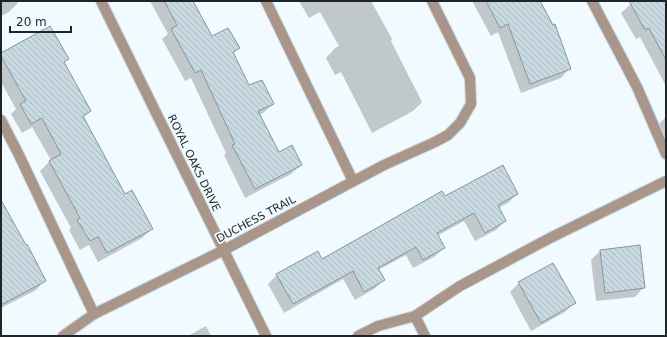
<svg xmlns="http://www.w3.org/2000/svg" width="667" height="337" font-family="'DejaVu Sans',sans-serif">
	<defs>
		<pattern id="building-back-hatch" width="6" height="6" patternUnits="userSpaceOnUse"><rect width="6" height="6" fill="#c8d9e1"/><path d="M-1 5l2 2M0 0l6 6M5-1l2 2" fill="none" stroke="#abbac1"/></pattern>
	</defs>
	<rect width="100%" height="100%" fill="#f0faff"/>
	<g fill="#0003">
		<polygon points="1,1 17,1 18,3 9,12 1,16"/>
		<polygon points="150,1 195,1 192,2 212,38 238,48 233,54 249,87 273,104 263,113 259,115 278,153 301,165 291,174 245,198 224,155 226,153 191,78 185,81 162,39 168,34"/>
		<polygon points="299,1 371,1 392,39 391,41 422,102 413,111 372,133 341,72 335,75 326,58 335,48 339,46 320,12 309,18"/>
		<polygon points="472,1 539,1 570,68 561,78 521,93 498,32 491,36"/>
		<polygon points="636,1 666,1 666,86 640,37 636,39 621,13 631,4"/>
		<polygon points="1,54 63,63 90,111 83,118 124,195 151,229 142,238 98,262 89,245 80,250 69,230 71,228 40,171 51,160 32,127 22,133 11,114 16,109 1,82"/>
		<polygon points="666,117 666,139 659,124"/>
		<polygon points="517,194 508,203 498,208 505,221 496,230 475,241 464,221 437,236 444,248 434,257 413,268 406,255 378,270 384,280 374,289 355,300 343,279 284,313 268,284 277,275 321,260 445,197"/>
		<polygon points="1,202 45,280 36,290 1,308"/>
		<polygon points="600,251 644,287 635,297 596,301 591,260"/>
		<polygon points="519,283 574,303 565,312 531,331 510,292"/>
		<polygon points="206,326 211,336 188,336"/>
	</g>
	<g fill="url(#building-back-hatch)" stroke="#86969d">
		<polygon points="164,1 193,1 212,36 228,28 240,48 233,52 249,85 262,80 274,104 258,111 279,152 292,145 302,165 255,189 232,145 235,144 201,70 195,73 171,29 177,25"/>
		<polygon points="486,1 540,1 553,25 555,24 571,69 530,84 508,24 500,28"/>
		<polygon points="629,1 666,1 666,60 649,28 645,30"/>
		<polygon points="50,26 69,59 64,62 91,111 83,116 125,194 132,190 153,229 107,253 98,237 90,241 77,220 80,218 49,161 61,154 42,118 31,124 20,104 26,101 1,56 1,53"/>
		<polygon points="503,165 518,194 498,205 506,221 485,233 474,213 437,233 445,248 423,260 416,247 378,268 385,280 364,292 353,271 293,304 276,274 318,251 322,259 442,191 445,196"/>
		<polygon points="1,200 26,245 27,244 46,281 1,305"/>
		<polygon points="640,245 645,288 605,293 600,250"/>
		<polygon points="553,263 576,303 541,323 518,282"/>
	</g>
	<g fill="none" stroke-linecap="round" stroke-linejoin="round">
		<defs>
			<g id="service">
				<polyline points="266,1 353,181"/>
				<polyline points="592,1 637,87 666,154"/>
				<polyline points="1,120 19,155 94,314"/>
				<polyline points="415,316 460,286 550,238 666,181"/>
				<polyline points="358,336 378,326 415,316 425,336"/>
			</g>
			<polyline id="minor" points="63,336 94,314 224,250 384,165 435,142 448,135 460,123 471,104 470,78 432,1"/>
			<polyline id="tertiary" points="101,1 266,336"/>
		</defs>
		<use href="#service" stroke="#cad3d8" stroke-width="12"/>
		<use href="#minor" stroke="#cad3d8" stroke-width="12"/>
		<use href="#tertiary" stroke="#cad3d8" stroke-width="12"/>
		<use href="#service" stroke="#a79689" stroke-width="10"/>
		<use href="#minor" stroke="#a79689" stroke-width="10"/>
		<use href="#tertiary" stroke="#a79689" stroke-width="10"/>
	</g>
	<g text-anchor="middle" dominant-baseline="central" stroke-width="3.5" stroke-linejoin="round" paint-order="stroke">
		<g font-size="11" fill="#1e2427" stroke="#f0faff">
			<text transform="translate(194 163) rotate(64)">ROYAL OAKS DRIVE</text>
			<text transform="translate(256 219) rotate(-28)">DUCHESS TRAIL</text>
		</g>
	</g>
	<rect width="667" height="337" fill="none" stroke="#1e2427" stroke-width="4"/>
	<path d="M10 26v6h61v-6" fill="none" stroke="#1e2427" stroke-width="2"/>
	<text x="16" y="26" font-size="12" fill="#1e2427" stroke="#f0faff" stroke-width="3" paint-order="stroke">20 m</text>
</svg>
